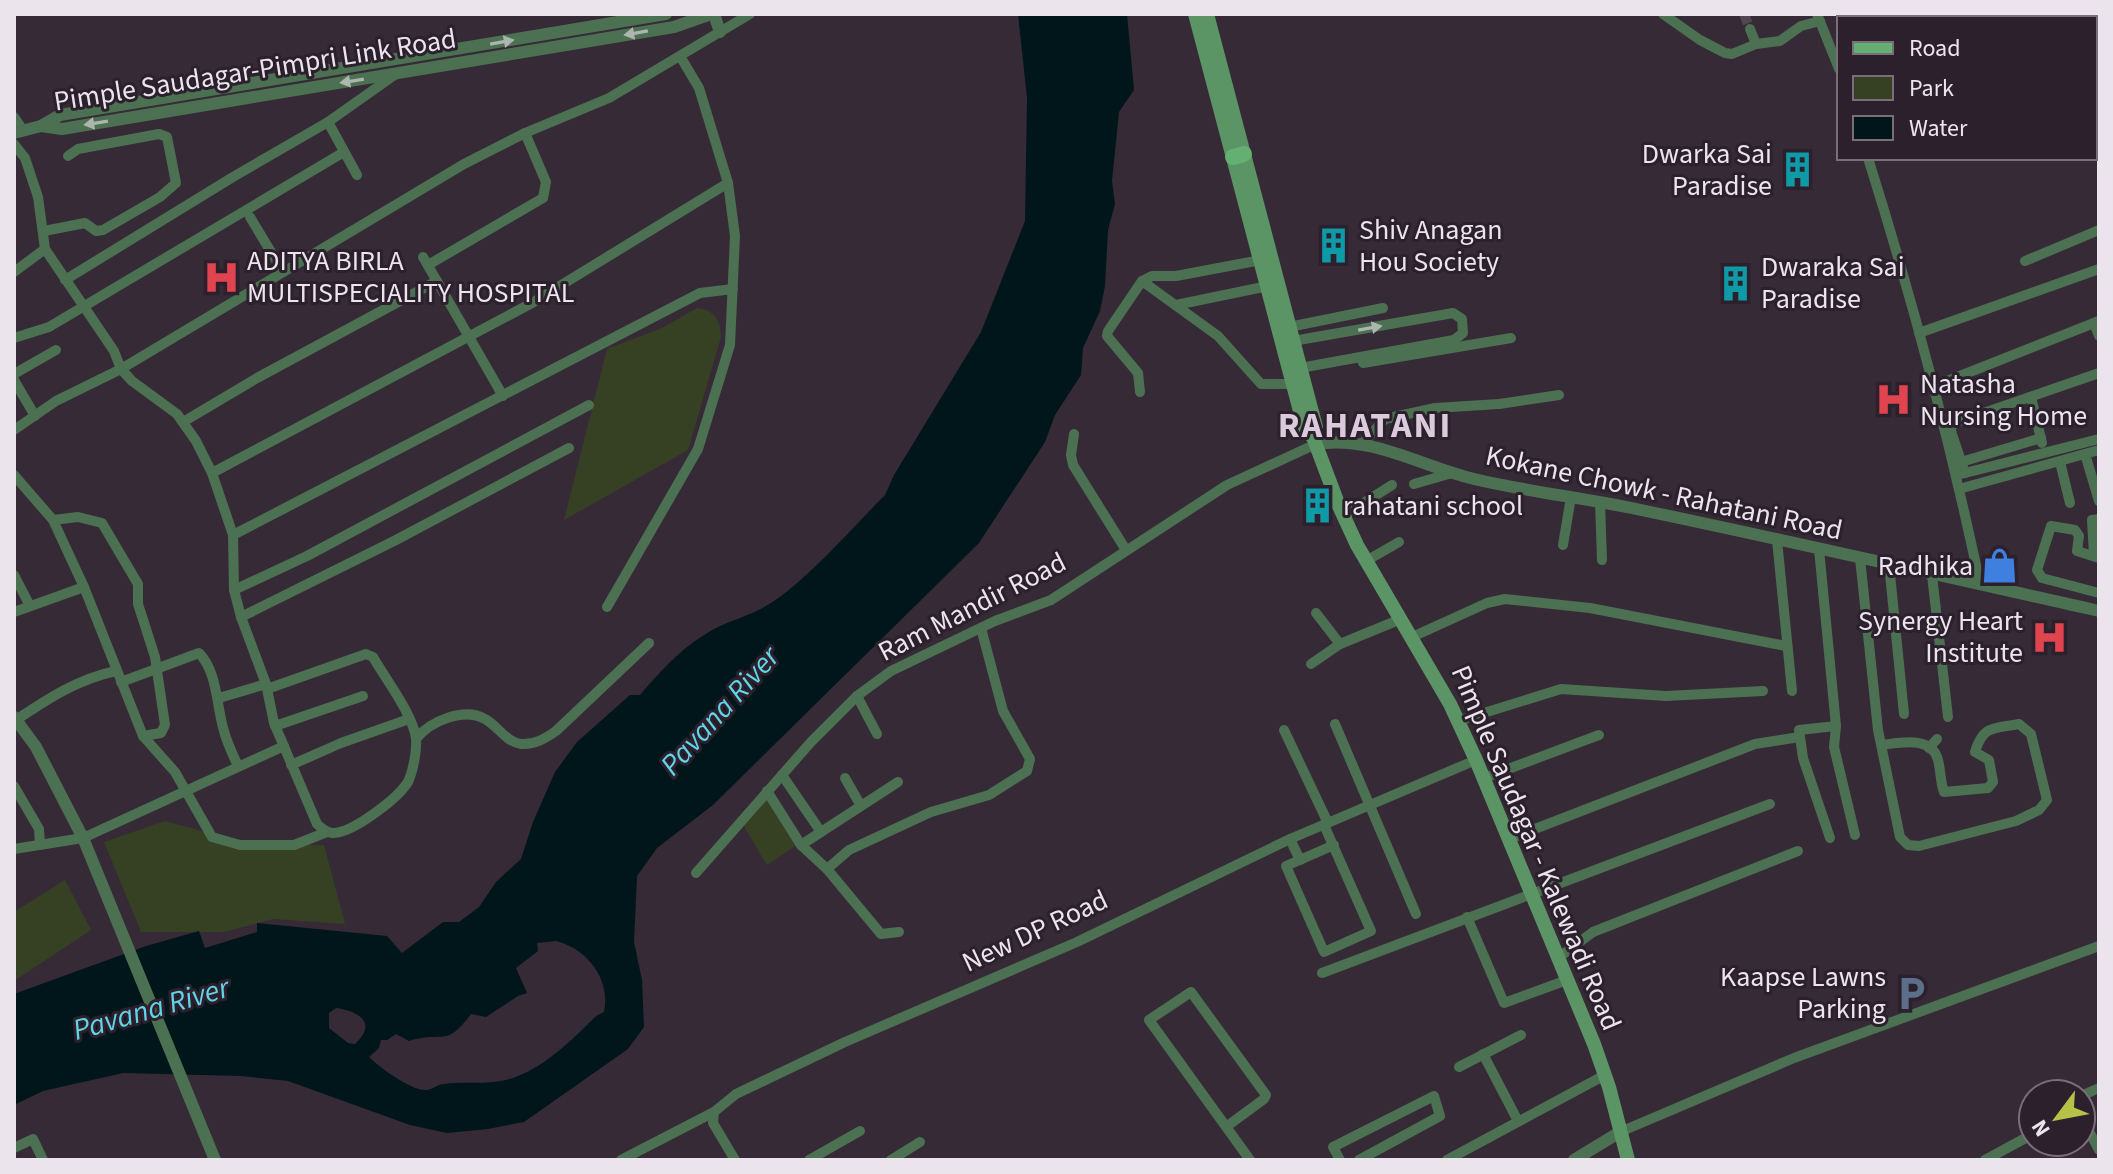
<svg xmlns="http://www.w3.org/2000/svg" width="2113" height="1174" font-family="'Source Sans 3',sans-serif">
	<rect width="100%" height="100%" fill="#362a37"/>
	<g fill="#364124">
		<path d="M697,308C716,311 720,319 721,337L688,450L564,520L607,349L662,328Z"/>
		<polygon points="766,795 797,845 767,865 742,823"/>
		<polygon points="165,821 246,843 324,845 345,924 273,919 224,932 141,932 104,842"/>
		<polygon points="65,880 91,930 14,981 14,912"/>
	</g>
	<path fill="#00161a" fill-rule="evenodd" d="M1018,14H1127L1134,90L1119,112L1112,181L1115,204L1108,230L1105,286L1100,311L1083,348L1081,375L1055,415L1045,442L979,543L713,805L657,848L637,876L634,942L642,980L644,1027L628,1049L524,1122L488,1129L447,1133L410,1125L288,1081L241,1076L123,1073L43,1091L14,1105V994L146,946L199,931L205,948L257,932V923L387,936L402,953L443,922H459L479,907L496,882L521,859L533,822L555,772L577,742L630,695H640C664,667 685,644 718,627C737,618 757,613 774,601C811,576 852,528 885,495L894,475L981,332L1025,221L1027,98ZM556,941C588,949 611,980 604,1012L596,1016C571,1041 541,1071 506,1080C485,1085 465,1081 444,1084C438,1084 433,1089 427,1090C413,1092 379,1067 369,1057L379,1048L381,1040H387L396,1034L409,1041C444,1030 445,1049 471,1014L486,1017L518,996L527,993L516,968L538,951L537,943ZM336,1008C359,1011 378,1023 355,1044L348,1043L329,1028V1013Z"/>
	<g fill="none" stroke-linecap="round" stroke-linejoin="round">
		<polyline stroke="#514652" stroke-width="10" stroke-dasharray="10 5" stroke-linecap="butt" points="1744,14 1750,29"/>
		<g stroke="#4c7052" stroke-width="10">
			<polyline points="1663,14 1700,40 1725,53 1732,54 1756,44 1780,41 1801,26 1820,21"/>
			<polyline points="1817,14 1839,69"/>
			<polyline points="1750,29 1756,44"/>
			<polyline points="14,117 23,130"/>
			<polyline points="328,122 396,74"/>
			<path d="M14,144L25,158L38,197L45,249L114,351L121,369L132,381L177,414L196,441L212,473L233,535L234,590L241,617L266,684L274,723L317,824C321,828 326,832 332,833C352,834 398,798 408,782C413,771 417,751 416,739C414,716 385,678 373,657L366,654L267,689"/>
			<path d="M1868,158C1912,298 1950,441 1980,584"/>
			<polyline points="250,217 283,272"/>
			<polyline points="44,231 85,223 96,231 103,230 160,197 176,183 167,137 159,134 78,149 68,156"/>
			<polyline points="423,257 503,396"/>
			<polyline points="2025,261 2099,230"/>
			<polyline points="428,265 543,198 546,182 525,133"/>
			<polyline points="14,272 45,249"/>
			<polyline points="65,280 233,177 328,122 357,175"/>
			<polyline points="1142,281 1152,276 1176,276 1261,260"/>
			<polyline points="1176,305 1268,286"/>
			<polyline points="2094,323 2099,336"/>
			<polyline points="1289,327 1383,308"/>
			<polyline points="1919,333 2099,269"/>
			<polyline points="14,338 49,327 344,152"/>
			<polyline points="1293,341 1453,313 1462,319 1463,333 1454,340 1300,368"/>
			<polyline points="1363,363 1511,338"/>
			<polyline points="14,374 56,350"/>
			<polyline points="14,380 35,416"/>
			<polyline points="1932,387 2099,321"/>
			<polyline points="1140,392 1138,373 1107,336 1108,331 1142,281 1218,336 1261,384 1297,384"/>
			<polyline points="2031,397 2042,443"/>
			<polyline points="183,422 257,378 437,281"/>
			<polyline points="14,430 56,401 121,369 464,164 525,133 609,98 750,14"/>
			<polyline points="1074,434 1071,455 1073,465 1126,550"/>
			<polyline points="1363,443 1385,419 1435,408 1499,404 1559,395"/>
			<polyline points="2085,454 2099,501"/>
			<polyline points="1961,462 2041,438"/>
			<polyline points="2060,462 2070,503"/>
			<polyline points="212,473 532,303 728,183"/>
			<polyline points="1965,473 1951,431 1952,424 2099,373"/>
			<polyline points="1961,474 2099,439"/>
			<polyline points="14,475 53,520 84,587 143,736 175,772 212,837 240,845 294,845 327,832"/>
			<polyline points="1414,484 1452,473"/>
			<polyline points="1959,489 2099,450"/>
			<polyline points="1600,502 1602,560"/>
			<polyline points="1343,516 1392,485"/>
			<polyline points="53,520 78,517 102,523 138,584 138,604 155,657 165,725 161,733 143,736"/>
			<polyline points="233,535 700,293 733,289"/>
			<polyline points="1777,540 1792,691"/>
			<polyline points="1563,545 1571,497"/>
			<polyline points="1819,549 1836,726 1834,747 1855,835"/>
			<polyline points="2094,556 2092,520 2099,519"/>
			<path d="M1860,558L1878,730L1900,837L1908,845L1919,846L2016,821L2039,810L2047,800L2031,734L2019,724C1993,729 1983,725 1975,752L1989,760L1993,782L1988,788L1944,792C1940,782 1941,771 1938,760C1932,735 1899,743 1881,745"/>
			<polyline points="2099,558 2077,551 2079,536 2075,530 2051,526 2037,570 2042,578 2099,593"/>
			<polyline points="1366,561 1399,542"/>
			<polyline points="1889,564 1904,714"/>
			<polyline points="14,575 29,604"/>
			<polyline points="1932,575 1948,717"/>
			<polyline points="234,590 307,556 589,405"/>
			<polyline points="607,607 698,449 730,345 735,236 728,183 699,88 680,56"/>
			<polyline points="14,612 84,587"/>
			<polyline points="1316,613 1340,644"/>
			<polyline points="241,617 396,540 569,448"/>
			<polyline points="1412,637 1487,603 1505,599 1590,608 1786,646"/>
			<polyline points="1311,664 1340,644 1401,619"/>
			<path d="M121,682L199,653C218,673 216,705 224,731C227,743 233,755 238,766"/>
			<polyline points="857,696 877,734"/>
			<polyline points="219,698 266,684"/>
			<path d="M16,720C49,698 78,679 116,671"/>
			<polyline points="1458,721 1561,689 1666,696 1763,691"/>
			<polyline points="1335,724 1416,914"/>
			<polyline points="275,726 363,696"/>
			<polyline points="1284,730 1328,823"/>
			<path d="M416,739C430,721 464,707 485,719C498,726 506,742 521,744C535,745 546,738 556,731L649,643"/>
			<polyline points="1929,748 1937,739"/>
			<polyline points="291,765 341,743 409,719"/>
			<polyline points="782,775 821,832"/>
			<polyline points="845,778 861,806"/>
			<polyline points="1484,778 1599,735"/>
			<polyline points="14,786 39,829 40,845"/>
			<polyline points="767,791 801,845 827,869 881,934 899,932"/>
			<polyline points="1324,825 1371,931 1324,952 1286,866 1334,845"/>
			<polyline points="1830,838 1803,758 1799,730 1836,726"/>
			<polyline points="1290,839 1300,860"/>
			<polyline points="1509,839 1755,744 1800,737"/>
			<polyline points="801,845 898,782"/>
			<polyline points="14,849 83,838 284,746"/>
			<polyline points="827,869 849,850 931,812 989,795 1027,771 1030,759 1003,711 981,628"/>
			<polyline points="696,873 811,742 857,696 891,671 995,621 1051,600 1227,485 1316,444"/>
			<polyline points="1467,917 1504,1003 1567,980"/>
			<polyline points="1558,958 1593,932 1798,851"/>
			<polyline points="1322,973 1770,804"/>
			<polyline points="1483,1054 1518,1121"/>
			<polyline points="1459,1067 1521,1035"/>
			<polyline points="2081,1096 2099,1088"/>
			<polyline points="714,1112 713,1123 735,1160"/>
			<polyline points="2081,1116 2099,1150"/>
			<polyline points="1226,1127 1264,1099 1266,1095 1191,992 1149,1020 1250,1160"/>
			<polyline points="1620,1132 1794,1058 2099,946"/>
			<polyline points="14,1148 33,1139 43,1160"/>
			<polyline points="621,1160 714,1112 736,1094 845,1042 1077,942 1290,839 1476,760"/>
			<polyline points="809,1160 860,1131"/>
			<polyline points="891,1160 920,1142"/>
			<polyline points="1340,1160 1333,1147 1434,1096 1440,1116 1359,1160"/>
			<polyline points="1447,1160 1605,1075"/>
			<polyline points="1985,1160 2033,1134"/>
		</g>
		<g stroke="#4c7052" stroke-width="12">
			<polyline points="714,14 720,32"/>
			<polyline points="41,126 60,115 666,14"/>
			<polyline points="14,133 41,126 62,129 674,27 711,14"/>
			<path d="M1316,444C1372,435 1420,466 1474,479C1529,492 1586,498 1641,510C1794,542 1947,577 2099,611"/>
			<polyline points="14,717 36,747 83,838 215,1160"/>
			<polyline points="1574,1160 1620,1132"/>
		</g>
		<g stroke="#5b9465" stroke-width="14">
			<polyline points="1195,14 1305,430 1313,437 1339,506 1357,545 1450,704 1476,760 1594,1044 1609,1087 1628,1160"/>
			<polyline points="1207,14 1316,427 1313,437"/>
		</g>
		<polyline stroke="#64b073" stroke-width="16" points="1233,157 1244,154"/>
	</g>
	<defs><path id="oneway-solid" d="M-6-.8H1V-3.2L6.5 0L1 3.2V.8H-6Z" transform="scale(2)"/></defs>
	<g fill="#acb6ae">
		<use href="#oneway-solid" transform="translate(636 33) rotate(170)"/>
		<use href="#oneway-solid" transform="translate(502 42) rotate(-10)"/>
		<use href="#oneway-solid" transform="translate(352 81) rotate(171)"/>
		<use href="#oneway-solid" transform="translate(96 123) rotate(171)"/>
		<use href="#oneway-solid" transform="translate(1370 328) rotate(-10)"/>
	</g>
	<defs>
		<symbol id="building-bare" viewBox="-9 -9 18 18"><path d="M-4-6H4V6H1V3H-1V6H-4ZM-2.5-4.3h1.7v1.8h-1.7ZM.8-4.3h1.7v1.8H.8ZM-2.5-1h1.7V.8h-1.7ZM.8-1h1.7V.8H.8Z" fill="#0f9aa8" stroke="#2c202d" stroke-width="2.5" paint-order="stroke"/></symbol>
		<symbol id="hospital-bare" viewBox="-9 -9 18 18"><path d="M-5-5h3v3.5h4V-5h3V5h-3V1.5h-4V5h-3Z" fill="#e0444e" stroke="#2c202d" stroke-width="2.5" paint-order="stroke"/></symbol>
		<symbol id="shop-bare" viewBox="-9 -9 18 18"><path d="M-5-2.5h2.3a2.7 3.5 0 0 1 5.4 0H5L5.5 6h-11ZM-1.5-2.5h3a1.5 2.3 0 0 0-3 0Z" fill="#3f7fe0" stroke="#2c202d" stroke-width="2.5" paint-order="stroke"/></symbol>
		<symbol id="parking-bare" viewBox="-9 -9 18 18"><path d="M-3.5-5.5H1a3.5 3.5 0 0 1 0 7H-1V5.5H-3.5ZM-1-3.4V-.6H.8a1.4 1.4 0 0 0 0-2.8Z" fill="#5c6f8a" stroke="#2c202d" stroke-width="2.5" paint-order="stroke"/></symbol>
	</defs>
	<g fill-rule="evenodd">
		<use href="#building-bare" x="1772" y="144" width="51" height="51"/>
		<use href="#building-bare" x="1308" y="220" width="51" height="51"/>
		<use href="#hospital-bare" x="196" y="252" width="51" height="51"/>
		<use href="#building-bare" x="1710" y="258" width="51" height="51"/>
		<use href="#hospital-bare" x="1868" y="374" width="51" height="51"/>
		<use href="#building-bare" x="1292" y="480" width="51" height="51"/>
		<use href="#shop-bare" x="1974" y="540" width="51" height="51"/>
		<use href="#hospital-bare" x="2024" y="612" width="51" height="51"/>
		<use href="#parking-bare" x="1886" y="968" width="51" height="51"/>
	</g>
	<g text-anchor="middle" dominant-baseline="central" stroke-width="6" stroke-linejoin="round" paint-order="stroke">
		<g font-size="28" fill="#ece4ec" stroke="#2c202d">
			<text transform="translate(255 70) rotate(-9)">Pimple Saudagar-Pimpri Link Road</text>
			<text transform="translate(1664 493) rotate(12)">Kokane Chowk - Rahatani Road</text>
			<text transform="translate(972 607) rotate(-27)">Ram Mandir Road</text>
			<text transform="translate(1536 848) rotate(67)">Pimple Saudagar - Kalewadi Road</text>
			<text transform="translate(1035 931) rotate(-25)">New DP Road</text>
		</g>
		<g font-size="28" fill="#ece4ec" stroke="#2c202d" text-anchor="start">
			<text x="1772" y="154" text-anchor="end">Dwarka Sai<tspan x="1772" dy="32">Paradise</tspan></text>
			<text x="1359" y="230">Shiv Anagan<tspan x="1359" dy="32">Hou Society</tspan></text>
			<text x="247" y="261">ADITYA BIRLA<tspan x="247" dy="32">MULTISPECIALITY HOSPITAL</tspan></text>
			<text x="1761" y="267">Dwaraka Sai<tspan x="1761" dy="32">Paradise</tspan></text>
			<text x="1920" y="384">Natasha<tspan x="1920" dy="32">Nursing Home</tspan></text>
			<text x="1343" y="506">rahatani school</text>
			<text x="1973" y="566" text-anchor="end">Radhika</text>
			<text x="2023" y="621" text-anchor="end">Synergy Heart<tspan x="2023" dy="32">Institute</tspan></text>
			<text x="1886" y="977" text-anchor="end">Kaapse Lawns<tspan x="1886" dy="32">Parking</tspan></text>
		</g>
		<g font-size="30" font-style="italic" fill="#5fd5e7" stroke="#2c202d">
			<text transform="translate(720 711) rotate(-48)">Pavana River</text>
			<text transform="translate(151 1009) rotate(-16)">Pavana River</text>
		</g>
		<g font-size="36" font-weight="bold" letter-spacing="2" fill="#dacadb" stroke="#2c202d">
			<text x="1365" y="425">RAHATANI</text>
		</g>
	</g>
	<rect width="2113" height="1174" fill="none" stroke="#ece4ec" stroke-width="32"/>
	<rect x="1837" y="16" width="260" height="144" fill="#2c202d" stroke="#796e79" stroke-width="2"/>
	<rect x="1853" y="42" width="40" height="12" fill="#64b073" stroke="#796e79" stroke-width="2"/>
	<text x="1909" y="56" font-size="24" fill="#ece4ec">Road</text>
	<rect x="1853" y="76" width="40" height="24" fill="#364124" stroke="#796e79" stroke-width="2"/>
	<text x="1909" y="96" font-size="24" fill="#ece4ec">Park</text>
	<rect x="1853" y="116" width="40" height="24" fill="#00161a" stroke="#796e79" stroke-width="2"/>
	<text x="1909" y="136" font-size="24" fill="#ece4ec">Water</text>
	<g transform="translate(2057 1118) rotate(238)"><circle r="38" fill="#2c202d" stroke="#796e79" stroke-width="2"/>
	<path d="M0-6L14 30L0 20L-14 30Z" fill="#b6c148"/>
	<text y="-12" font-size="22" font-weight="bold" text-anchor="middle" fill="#ece4ec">N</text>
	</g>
</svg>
